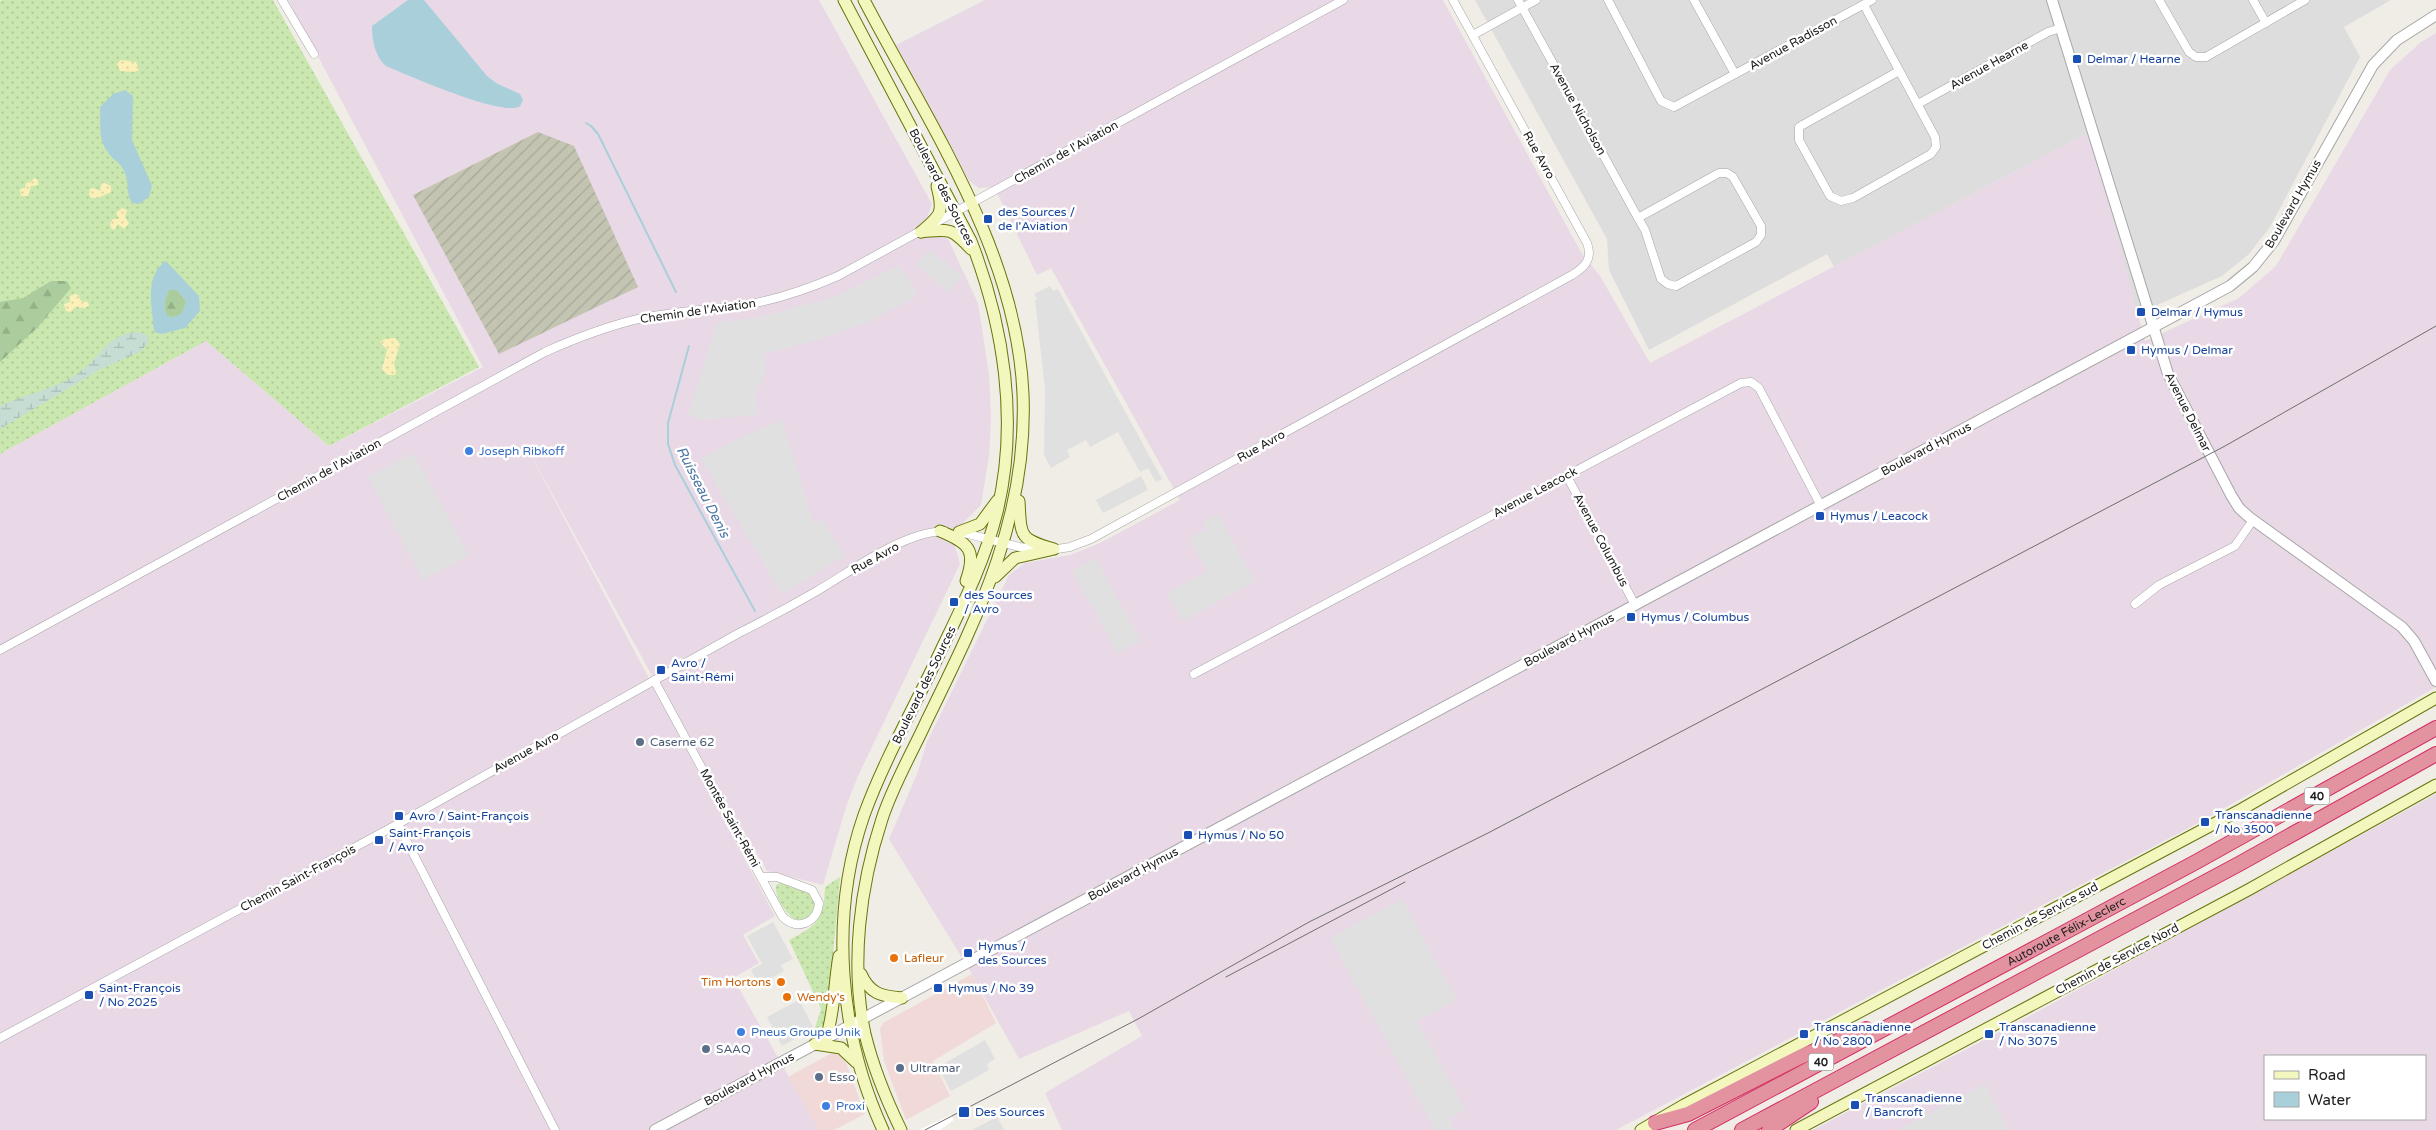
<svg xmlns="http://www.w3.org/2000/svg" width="2436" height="1130" font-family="'Varela Round',sans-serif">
	<defs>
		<pattern id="construction-furrows" width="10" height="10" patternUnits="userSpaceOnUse" patternTransform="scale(1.25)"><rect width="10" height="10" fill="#c4c4b2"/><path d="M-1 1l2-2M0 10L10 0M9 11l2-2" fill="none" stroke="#a8a899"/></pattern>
		<pattern id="grass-dots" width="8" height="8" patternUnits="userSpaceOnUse" patternTransform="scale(1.25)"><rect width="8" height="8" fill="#cae7af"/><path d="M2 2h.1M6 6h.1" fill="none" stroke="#adc696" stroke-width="1.8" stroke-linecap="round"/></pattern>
		<pattern id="forest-firs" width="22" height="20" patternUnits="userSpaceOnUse" patternTransform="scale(1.25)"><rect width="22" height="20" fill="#abcd9d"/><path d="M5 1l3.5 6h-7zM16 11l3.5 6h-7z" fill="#93b087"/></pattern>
		<pattern id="wetland-marsh" width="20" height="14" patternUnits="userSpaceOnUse" patternTransform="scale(1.25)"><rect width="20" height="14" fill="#c5ddd2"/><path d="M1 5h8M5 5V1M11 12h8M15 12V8" fill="none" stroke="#a9bdb4"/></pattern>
		<pattern id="sand-dots" width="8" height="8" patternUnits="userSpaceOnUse" patternTransform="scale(1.25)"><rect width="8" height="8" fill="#fcf0b9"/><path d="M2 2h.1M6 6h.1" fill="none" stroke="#d8ce9f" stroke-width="1.8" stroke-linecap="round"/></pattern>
	</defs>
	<rect width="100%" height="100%" fill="#f0ede7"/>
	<polygon fill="#dedddd" points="1475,0 2391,0 2344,27 2360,57 2270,227 2249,254 2222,276 2137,314 2090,132 1834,267 1827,254 1649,350 1609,270 1607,239"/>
	<g fill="#f0d9d7">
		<polygon points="972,974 996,1023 933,1061 950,1096 906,1120 884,1061 880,1029 883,1023"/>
		<polygon points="832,1053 842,1056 846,1063 865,1114 834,1130 819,1130 788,1077"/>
	</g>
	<g fill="#e9d9e6" fill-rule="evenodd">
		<polygon points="288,0 819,0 932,204 924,228 928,234 948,239 978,303 989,374 991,417 989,456 981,505 954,532 953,540 960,564 858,776 847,804 823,885 767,871 656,683 521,437 775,916 743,935 759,963 733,978 819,1130 0,1130 0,454 206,341 329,446 483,367"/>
		<polygon points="985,0 1443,0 1581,252 1600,276 1650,363 2090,132 2145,341 2239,298 2276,266 2390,70 2421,42 2436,33 2436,687 2200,822 1616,1130 1062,1130 1045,1093 1142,1036 1129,1011 1019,1059 969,969 889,839 917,774 927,742 1009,575 1025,563 1070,555 1100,543 1180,500 1051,268 1037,275 994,187 979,188 969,181 896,45"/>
		<path d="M2436,794V1130H1813L2024,1019ZM2265,1056H2425V1119H2265Z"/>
	</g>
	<polygon fill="url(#construction-furrows)" points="538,132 574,146 638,287 499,354 413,195"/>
	<g fill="url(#grass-dots)">
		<polygon points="3,0 273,0 479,367 329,446 206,341 0,454 0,1"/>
		<path d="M840,877L828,1009L824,1024L813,1034L821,1009L789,940C818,925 824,920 825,887Z"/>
		<path d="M780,883C798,888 827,893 810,918L795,920C786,913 774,897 776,885Z"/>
	</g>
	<g fill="url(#forest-firs)">
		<polygon points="51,281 67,281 71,288 38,327 0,362 0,302 23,298"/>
		<path d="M169,290H177L186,301C185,312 178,320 167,316C163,306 164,299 169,290Z"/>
	</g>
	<path fill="url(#wetland-marsh)" d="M140,332L148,336L149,342L140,352L101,369L0,429V406C27,393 58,389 81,371C104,353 107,334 140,332Z"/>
	<g fill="url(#sand-dots)">
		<polygon points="121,60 136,62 139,70 134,72 120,71 117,64"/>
		<polygon points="34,178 38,180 38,185 31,186 28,196 21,196 20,189 25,188 26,183 31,182"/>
		<polygon points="102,182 111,186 111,192 98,198 91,198 89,194 90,189 93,188 100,191"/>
		<polygon points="122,208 127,210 125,217 129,223 124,229 118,224 114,230 111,228 110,223 113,219 119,219 116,213"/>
		<polygon points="75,294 78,295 81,301 88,302 89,306 85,308 76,307 70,312 66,311 64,304 70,302 70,296"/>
		<polygon points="395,338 400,344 394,364 396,372 395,375 388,375 382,369 387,350 380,342 385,339"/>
	</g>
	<g fill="#e0e0e0">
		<polygon points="929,250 963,276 949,292 916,266"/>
		<polygon points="899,265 918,295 871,321 817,340 764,354 766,372 756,391 757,415 703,420 688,415 717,323 760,317 834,297"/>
		<polygon points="1050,286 1053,291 1058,289 1162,479 1156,482 1148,468 1140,472 1118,432 1090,447 1086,440 1067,450 1070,457 1051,468 1044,455 1045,389 1035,300 1037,299 1034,294"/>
		<polygon points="782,420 814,524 823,520 844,556 782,594 701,459 731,442"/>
		<polygon points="413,453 469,555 423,580 368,477"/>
		<polygon points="1141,476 1148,490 1103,513 1096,500"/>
		<polygon points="1218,514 1255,581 1183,621 1167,593 1207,571 1189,539 1207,529 1203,522"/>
		<polygon points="1095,558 1141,641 1118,653 1072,571"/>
		<polygon points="1402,899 1457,1000 1417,1021 1465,1109 1449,1118 1455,1130 1435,1130 1330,938"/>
		<polygon points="773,922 793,959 781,965 784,971 759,985 751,970 762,964 747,936"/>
		<polygon points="799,1000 814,1029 782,1046 767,1017"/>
		<polygon points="985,1040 995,1059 987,1064 989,1070 951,1091 938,1067"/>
		<polygon points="1985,1084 2009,1130 1898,1130"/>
		<polygon points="997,1117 1004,1130 972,1130"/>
	</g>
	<g fill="#a9cfdb" fill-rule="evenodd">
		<path d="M408,0H424L487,76L496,83L520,94L523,100L520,106C505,118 407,75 386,66C375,57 372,40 372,26Z"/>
		<path d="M125,90L133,96L132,140L152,186L149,197L139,204L132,203C126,194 129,183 125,173C122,164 116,162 110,155C97,139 101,126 100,107L113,94Z"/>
		<path d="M166,261L199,296L200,311L185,328L162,334L154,332C153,310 143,276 166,261ZM169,290H177L186,301C185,312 178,320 167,316C163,306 164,299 169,290Z"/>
	</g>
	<polygon fill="#fff" points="951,1115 954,1120 940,1130 919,1130"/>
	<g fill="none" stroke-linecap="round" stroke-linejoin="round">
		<g stroke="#a9cfdb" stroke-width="2">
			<polyline points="586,123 591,126 598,134 676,292"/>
			<polyline points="689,346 668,423 668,444 675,465 755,611"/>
		</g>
		<defs>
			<g id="minor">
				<polyline points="282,0 314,54"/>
				<polyline points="1518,0 1638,218 1645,230 1661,279 1668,284 1676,286 1756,242 1761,235 1761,226 1733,177 1727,173 1719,173 1638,218"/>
				<polyline points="1608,0 1661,101 1674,107 1872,0"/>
				<polyline points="1694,0 1735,74"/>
				<polyline points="2159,0 2189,52 2196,57 2206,57 2305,0"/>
				<polyline points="2253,0 2266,23"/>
				<polyline points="1864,5 1935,137 1936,147 1931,154 1853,198 1841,201 1830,196 1799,140 1799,127 1899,71"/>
				<polyline points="1473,35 1536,0"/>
				<polyline points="1918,104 2048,32 2061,28"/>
				<polyline points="1567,476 1635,605"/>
				<polyline points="960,532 1019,547 1039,549"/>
				<path d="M1051,550L1070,547L1091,539L1572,275C1585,267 1593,259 1587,243L1453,0"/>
				<polyline points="2135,604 2159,585 2235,546 2253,520"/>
				<path d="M0,650L545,352C576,338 608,326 642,318C676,311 710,310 744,305C776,300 808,289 838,276L1343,0"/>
				<polyline points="1194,674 1741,383 1751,382 1759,388 1821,506"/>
				<path d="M654,680L782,916C796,932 818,923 819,903L812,890L777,877H762"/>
				<polyline points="398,824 555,1130"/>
				<path d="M0,1038L398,824L739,633C765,620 791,606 817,591C853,570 901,533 944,531"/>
			</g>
			<g id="tertiary">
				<polyline points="2052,0 2168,374 2231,495 2239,508 2249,517 2402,627 2414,641 2436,681"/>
				<polyline points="655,1130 2230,286 2253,267 2274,241 2373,65 2397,40 2436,15"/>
			</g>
			<g id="secondary">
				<path d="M844,0L971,241C1004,326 1019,422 997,512C984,565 958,614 935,663C911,713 883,763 864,815C829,916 839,1034 883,1130"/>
				<path d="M864,0C928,123 1017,251 1023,394C1028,516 979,614 927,720C912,753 893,785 882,819C860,886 850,964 865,1034C873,1067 886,1099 901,1130"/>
				<path d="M921,232C941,215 944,213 937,186"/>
				<path d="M921,232C949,229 951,227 971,249"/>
				<path d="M1019,501C1021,537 1019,539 1054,549"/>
				<path d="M940,531C969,543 977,550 966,581"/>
				<polyline points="959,532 980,524 997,501"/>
				<polyline points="995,577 1015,558 1050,550"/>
				<path d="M861,974C870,994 881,996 902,998"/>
				<path d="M826,1038C835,1011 834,983 839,956"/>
				<polyline points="815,1044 841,1048 856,1062"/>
				<polyline points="1641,1130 1684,1105 2242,809 2436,698"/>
				<polyline points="1796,1130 2248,890 2436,785"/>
			</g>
			<g id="motorway">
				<polyline points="1655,1123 1688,1114 1800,1057 1866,1029"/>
				<path id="s1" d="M1695,1130L2196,862L2436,728"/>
				<polyline points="1742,1130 2239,864 2436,754"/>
				<polyline points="1769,1130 1811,1102"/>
			</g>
		</defs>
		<use href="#minor" stroke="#a7a7a7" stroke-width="9"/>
		<use href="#tertiary" stroke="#a7a7a7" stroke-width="12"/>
		<use href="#secondary" stroke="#66740a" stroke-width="13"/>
		<use href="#motorway" stroke="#d32e64" stroke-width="16"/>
		<use href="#minor" stroke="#fff" stroke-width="8"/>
		<use href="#tertiary" stroke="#fff" stroke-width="10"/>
		<use href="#secondary" stroke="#f3f7be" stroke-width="11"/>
		<use href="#motorway" stroke="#e392a0" stroke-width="14"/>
		<g stroke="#6e6e6e" stroke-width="1">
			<polyline points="1226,977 1405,882"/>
			<polyline points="925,1130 1138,1019 1309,922 1488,833 2225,446 2436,326"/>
		</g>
	</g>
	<g fill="#1a4fb4" stroke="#fff" stroke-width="2">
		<rect x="2072" y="54" width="10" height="10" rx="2.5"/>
		<rect x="983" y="214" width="10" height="10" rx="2.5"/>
		<rect x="2136" y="307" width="10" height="10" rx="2.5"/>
		<rect x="2126" y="345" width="10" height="10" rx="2.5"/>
		<rect x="1815" y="511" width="10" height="10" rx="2.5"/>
		<rect x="949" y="597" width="10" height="10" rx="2.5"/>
		<rect x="1626" y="612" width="10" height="10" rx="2.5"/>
		<rect x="656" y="665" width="10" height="10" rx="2.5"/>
		<rect x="394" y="811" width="10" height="10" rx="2.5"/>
		<rect x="2200" y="817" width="10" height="10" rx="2.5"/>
		<rect x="1183" y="830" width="10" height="10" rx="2.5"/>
		<rect x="374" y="835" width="10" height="10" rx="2.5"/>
		<rect x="963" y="948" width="10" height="10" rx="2.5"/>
		<rect x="933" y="983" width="10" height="10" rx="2.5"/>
		<rect x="84" y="990" width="10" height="10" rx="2.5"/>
		<rect x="1799" y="1029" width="10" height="10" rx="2.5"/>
		<rect x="1984" y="1029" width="10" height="10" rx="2.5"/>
		<rect x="1850" y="1100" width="10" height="10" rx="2.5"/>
		<rect x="958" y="1106" width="12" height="12" rx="2.5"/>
	</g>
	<g fill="#3f7fe0" stroke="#fff" stroke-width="2">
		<circle cx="469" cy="451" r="5"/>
		<circle cx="741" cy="1032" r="5"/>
		<circle cx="826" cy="1106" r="5"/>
	</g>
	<g fill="#5c6f8a" stroke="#fff" stroke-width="2">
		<circle cx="640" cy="742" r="5"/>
		<circle cx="706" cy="1049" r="5"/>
		<circle cx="900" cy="1068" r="5"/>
		<circle cx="819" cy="1077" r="5"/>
	</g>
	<g fill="#e8710a" stroke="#fff" stroke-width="2">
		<circle cx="894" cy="958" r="5"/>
		<circle cx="781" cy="982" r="5"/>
		<circle cx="787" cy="997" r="5"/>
	</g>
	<g text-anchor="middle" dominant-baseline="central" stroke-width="5" stroke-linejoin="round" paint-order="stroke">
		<g fill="#fff" stroke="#636363" stroke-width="1">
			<rect x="2304.5" y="787.5" width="25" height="17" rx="4"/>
			<rect x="1808.5" y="1053.5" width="25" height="17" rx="4"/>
		</g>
		<g font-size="11" font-weight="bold" fill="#202020">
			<text x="2317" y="796">40</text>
			<text x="1821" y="1062">40</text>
		</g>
		<g font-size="12" fill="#202020" stroke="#fff">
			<text transform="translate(1793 43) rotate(-29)">Avenue Radisson</text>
			<text transform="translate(1989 65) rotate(-29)">Avenue Hearne</text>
			<text transform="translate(1578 109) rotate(61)">Avenue Nicholson</text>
			<text transform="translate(1066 152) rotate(-29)">Chemin de l'Aviation</text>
			<text transform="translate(1539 155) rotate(61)">Rue Avro</text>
			<text transform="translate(942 187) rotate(63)">Boulevard des Sources</text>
			<text transform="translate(2293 204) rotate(-60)">Boulevard Hymus</text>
			<text transform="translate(698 311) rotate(-8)">Chemin de l'Aviation</text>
			<text transform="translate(2188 412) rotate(63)">Avenue Delmar</text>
			<text transform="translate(1261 446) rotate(-29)">Rue Avro</text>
			<text transform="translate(1926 449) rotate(-28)">Boulevard Hymus</text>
			<text transform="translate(329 470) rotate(-29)">Chemin de l'Aviation</text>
			<text transform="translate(1535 492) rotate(-28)">Avenue Leacock</text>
			<text transform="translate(1601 540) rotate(62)">Avenue Columbus</text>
			<text transform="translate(875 558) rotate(-29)">Rue Avro</text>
			<text transform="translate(1569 640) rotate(-28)">Boulevard Hymus</text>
			<text transform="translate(924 685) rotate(-64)">Boulevard des Sources</text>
			<text transform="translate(526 752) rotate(-29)">Avenue Avro</text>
			<text transform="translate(730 818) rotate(61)">Montée Saint-Rémi</text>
			<text transform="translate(1133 874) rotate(-28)">Boulevard Hymus</text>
			<text transform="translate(298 878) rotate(-28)">Chemin Saint-François</text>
			<text transform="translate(2040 916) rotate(-28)">Chemin de Service sud</text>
			<text stroke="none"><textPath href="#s1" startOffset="421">Autoroute Félix-Leclerc</textPath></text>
			<text transform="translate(2117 959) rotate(-28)">Chemin de Service Nord</text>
			<text transform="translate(749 1079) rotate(-28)">Boulevard Hymus</text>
		</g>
		<g font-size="12" fill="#164399" stroke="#fff" text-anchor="start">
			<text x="2087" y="59">Delmar / Hearne</text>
			<text x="998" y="212">des Sources /<tspan x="998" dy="14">de l'Aviation</tspan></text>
			<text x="2151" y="312">Delmar / Hymus</text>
			<text x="2141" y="350">Hymus / Delmar</text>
			<text x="1830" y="516">Hymus / Leacock</text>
			<text x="964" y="595">des Sources<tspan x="964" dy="14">/ Avro</tspan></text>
			<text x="1641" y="617">Hymus / Columbus</text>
			<text x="671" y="663">Avro /<tspan x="671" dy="14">Saint-Rémi</tspan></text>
			<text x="2215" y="815">Transcanadienne<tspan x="2215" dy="14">/ No 3500</tspan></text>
			<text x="409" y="816">Avro / Saint-François</text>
			<text x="389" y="833">Saint-François<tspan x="389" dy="14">/ Avro</tspan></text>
			<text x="1198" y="835">Hymus / No 50</text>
			<text x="978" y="946">Hymus /<tspan x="978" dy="14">des Sources</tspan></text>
			<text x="99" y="988">Saint-François<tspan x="99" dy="14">/ No 2025</tspan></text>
			<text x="948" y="988">Hymus / No 39</text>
			<text x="1814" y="1027">Transcanadienne<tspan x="1814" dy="14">/ No 2800</tspan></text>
			<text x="1999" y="1027">Transcanadienne<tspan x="1999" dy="14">/ No 3075</tspan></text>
			<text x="1865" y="1098">Transcanadienne<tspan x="1865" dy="14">/ Bancroft</tspan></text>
			<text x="975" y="1112">Des Sources</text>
		</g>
		<g font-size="12" fill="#366cbe" stroke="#fff" text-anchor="start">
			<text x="479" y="451">Joseph Ribkoff</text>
			<text x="751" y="1032">Pneus Groupe Unik</text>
			<text x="836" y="1106">Proxi</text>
		</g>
		<g font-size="12" fill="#4e5e75" stroke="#fff" text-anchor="start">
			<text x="650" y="742">Caserne 62</text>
			<text x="716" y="1049">SAAQ</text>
			<text x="910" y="1068">Ultramar</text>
			<text x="829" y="1077">Esso</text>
		</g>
		<g font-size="12" fill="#c56008" stroke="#fff" text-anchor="start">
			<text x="904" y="958">Lafleur</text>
			<text x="771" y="982" text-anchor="end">Tim Hortons</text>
			<text x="797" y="997">Wendy's</text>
		</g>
		<g font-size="14" font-style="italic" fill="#4d77a4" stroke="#fff">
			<text transform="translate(703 492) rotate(63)">Ruisseau Denis</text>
		</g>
	</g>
	<rect x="2264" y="1055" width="162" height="65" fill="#ffffff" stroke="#a6a6a6"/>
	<rect x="2274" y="1071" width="25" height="8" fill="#f3f7be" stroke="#a6a6a6"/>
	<text x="2308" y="1080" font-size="15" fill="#202020">Road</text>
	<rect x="2274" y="1092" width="25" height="15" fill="#a9cfdb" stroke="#a6a6a6"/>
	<text x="2308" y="1105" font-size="15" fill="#202020">Water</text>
</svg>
